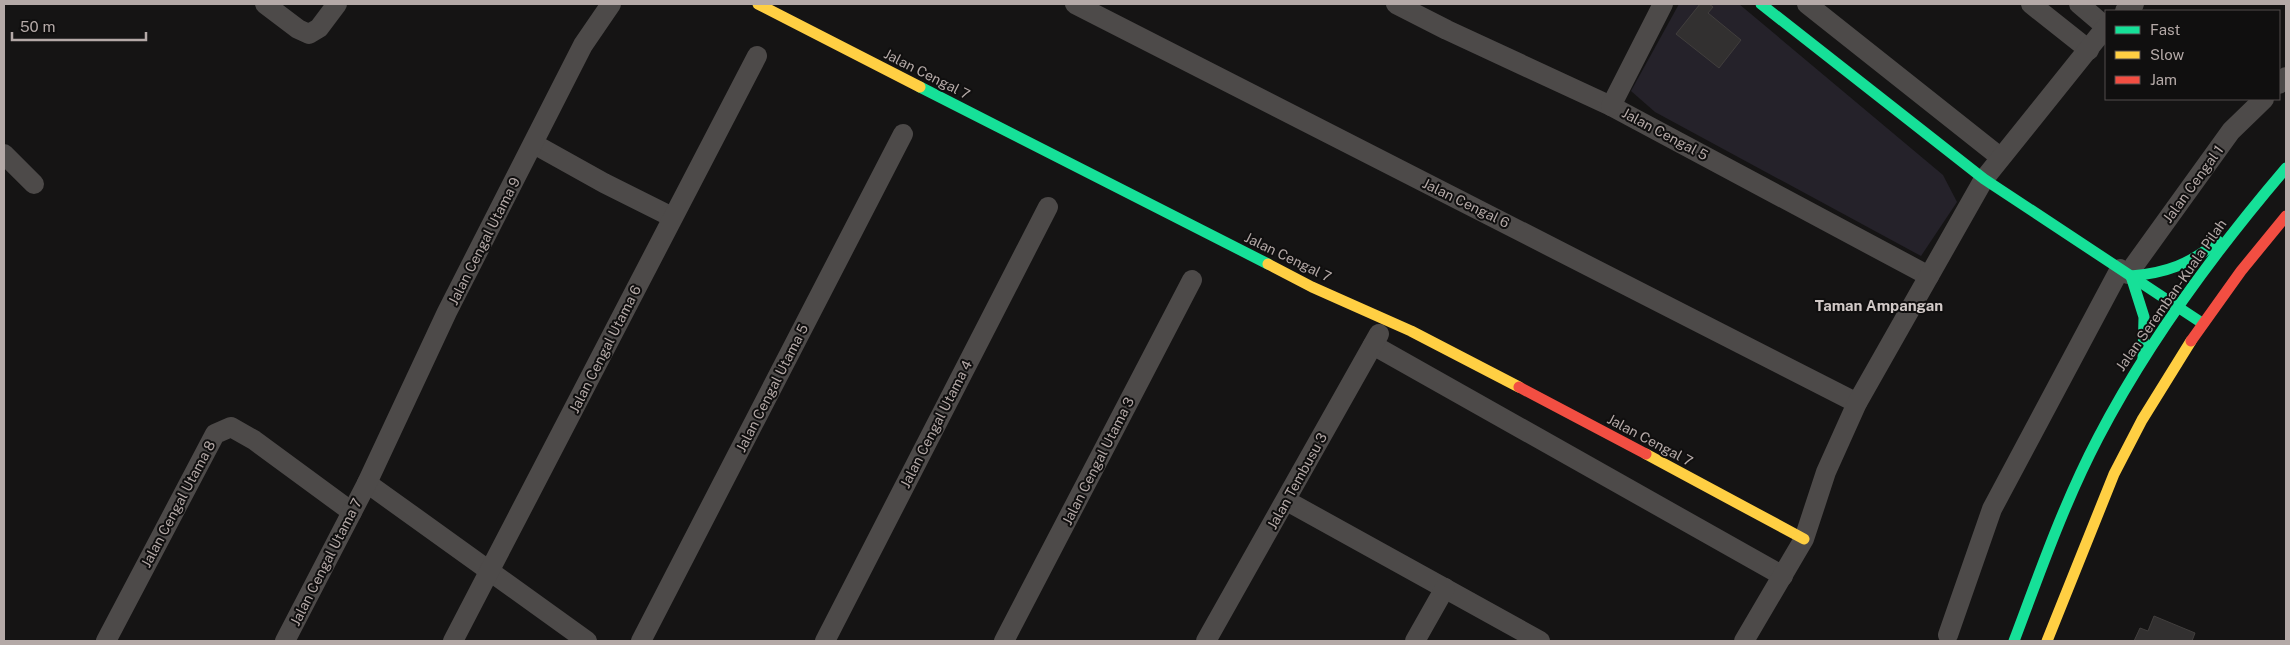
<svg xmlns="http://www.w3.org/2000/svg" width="2290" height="645" font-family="'Public Sans',sans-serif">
	<rect width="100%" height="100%" fill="#151414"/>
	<polygon fill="#25222a" points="1679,4 1739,4 1943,175 1957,202 1921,256 1655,112 1631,91"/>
	<g fill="#323030" stroke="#413e3d">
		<polygon points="1700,4 1709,4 1713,7 1708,13 1741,40 1719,68 1676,34"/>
		<polygon points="2154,616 2195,633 2192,641 2134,641 2140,628 2148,631"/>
	</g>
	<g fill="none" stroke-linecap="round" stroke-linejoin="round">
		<g stroke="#4d4a49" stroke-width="20">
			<polyline points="265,4 298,29 309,34 319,28 337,4"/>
			<polyline points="1075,4 1857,403"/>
			<polyline points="1396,4 1447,30 1611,106 1929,276"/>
			<polyline points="1807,4 2000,157"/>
			<polyline points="2031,4 2089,50"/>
			<polyline points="2079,4 2106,27"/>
			<polyline points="2125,11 2134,4"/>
			<polyline points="2279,84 2286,77"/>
			<polyline points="1611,106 1663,4"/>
			<polyline points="534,144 604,183 672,217"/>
			<polyline points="4,154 34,184"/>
			<polyline points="2128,274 2231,131 2264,99"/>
			<polyline points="1373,345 1783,576"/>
			<polyline points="367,483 587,641"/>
			<polyline points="1287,501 1540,641"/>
			<polyline points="1948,635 1992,509 2120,269"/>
			<polyline points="106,641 215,434 231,427 254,440 352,512"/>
			<polyline points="285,641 367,483 447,312 583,45 611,4"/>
			<polyline points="453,641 757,56"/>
			<polyline points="641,641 903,134"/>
			<polyline points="825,641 1048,207"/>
			<polyline points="1004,641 1192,280"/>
			<polyline points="1206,641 1379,334"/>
			<polyline points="1415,641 1445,588"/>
			<polyline points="1744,641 1804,539 1826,472 1857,403 1984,179 2106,27"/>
		</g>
		<g stroke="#16e098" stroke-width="11">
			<polyline points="1761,4 1984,179 2199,321"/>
			<polyline points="920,87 1268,264"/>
			<path d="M2143,359L2144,317L2131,276C2166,273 2191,264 2218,241"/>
			<path d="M2014,641C2040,572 2064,503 2098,438C2148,342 2216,250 2286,168"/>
		</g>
		<g stroke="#ffcf43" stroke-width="11">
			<polyline points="758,4 920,87"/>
			<polyline points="1268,264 1312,287 1411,331 1519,387"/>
			<polyline points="1646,454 1804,539"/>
			<polyline points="2047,641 2114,474 2142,420 2191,341"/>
		</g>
		<g stroke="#f24e42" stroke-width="11">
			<polyline points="2191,341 2241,271 2286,216"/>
			<polyline points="1519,387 1646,454"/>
		</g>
	</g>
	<g text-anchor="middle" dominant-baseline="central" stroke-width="4" stroke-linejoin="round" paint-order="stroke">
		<g font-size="14" fill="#b4a9a7" stroke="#100f0f">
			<text transform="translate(927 74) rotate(27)">Jalan Cengal 7</text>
			<text transform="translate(1665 134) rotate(28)">Jalan Cengal 5</text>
			<text transform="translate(2193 184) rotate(-54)">Jalan Cengal 1</text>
			<text transform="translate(1466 203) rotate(26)">Jalan Cengal 6</text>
			<text transform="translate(484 241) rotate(-63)">Jalan Cengal Utama 9</text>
			<text transform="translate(1288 257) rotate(26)">Jalan Cengal 7</text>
			<text transform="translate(2171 295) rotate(-55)">Jalan Seremban-Kuala Pilah</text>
			<text transform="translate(605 349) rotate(-63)">Jalan Cengal Utama 6</text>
			<text transform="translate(772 388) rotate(-63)">Jalan Cengal Utama 5</text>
			<text transform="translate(936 424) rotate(-63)">Jalan Cengal Utama 4</text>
			<text transform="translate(1650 440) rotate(28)">Jalan Cengal 7</text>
			<text transform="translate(1098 461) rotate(-63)">Jalan Cengal Utama 3</text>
			<text transform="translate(1297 481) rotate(-61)">Jalan Tembusu 3</text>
			<text transform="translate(178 504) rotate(-62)">Jalan Cengal Utama 8</text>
			<text transform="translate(326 562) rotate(-63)">Jalan Cengal Utama 7</text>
		</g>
		<g font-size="15" font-weight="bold" fill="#d1c9c7" stroke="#100f0f">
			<text x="1879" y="305">Taman Ampangan</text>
		</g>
	</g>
	<rect width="2290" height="645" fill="none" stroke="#b4a9a7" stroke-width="10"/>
	<rect x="2105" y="10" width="175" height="90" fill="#100f0f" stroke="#524d4c"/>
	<rect x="2115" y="26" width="25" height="8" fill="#16e098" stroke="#524d4c"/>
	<text x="2150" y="35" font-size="15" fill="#b4a9a7">Fast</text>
	<rect x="2115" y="51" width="25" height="8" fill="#ffcf43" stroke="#524d4c"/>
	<text x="2150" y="60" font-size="15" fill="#b4a9a7">Slow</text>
	<rect x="2115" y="76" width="25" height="8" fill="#f24e42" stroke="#524d4c"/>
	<text x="2150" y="85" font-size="15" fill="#b4a9a7">Jam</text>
	<path d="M12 32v8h134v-8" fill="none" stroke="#b4a9a7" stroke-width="2.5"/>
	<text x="20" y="32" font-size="15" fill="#b4a9a7" stroke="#100f0f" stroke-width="4" paint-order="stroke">50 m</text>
</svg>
